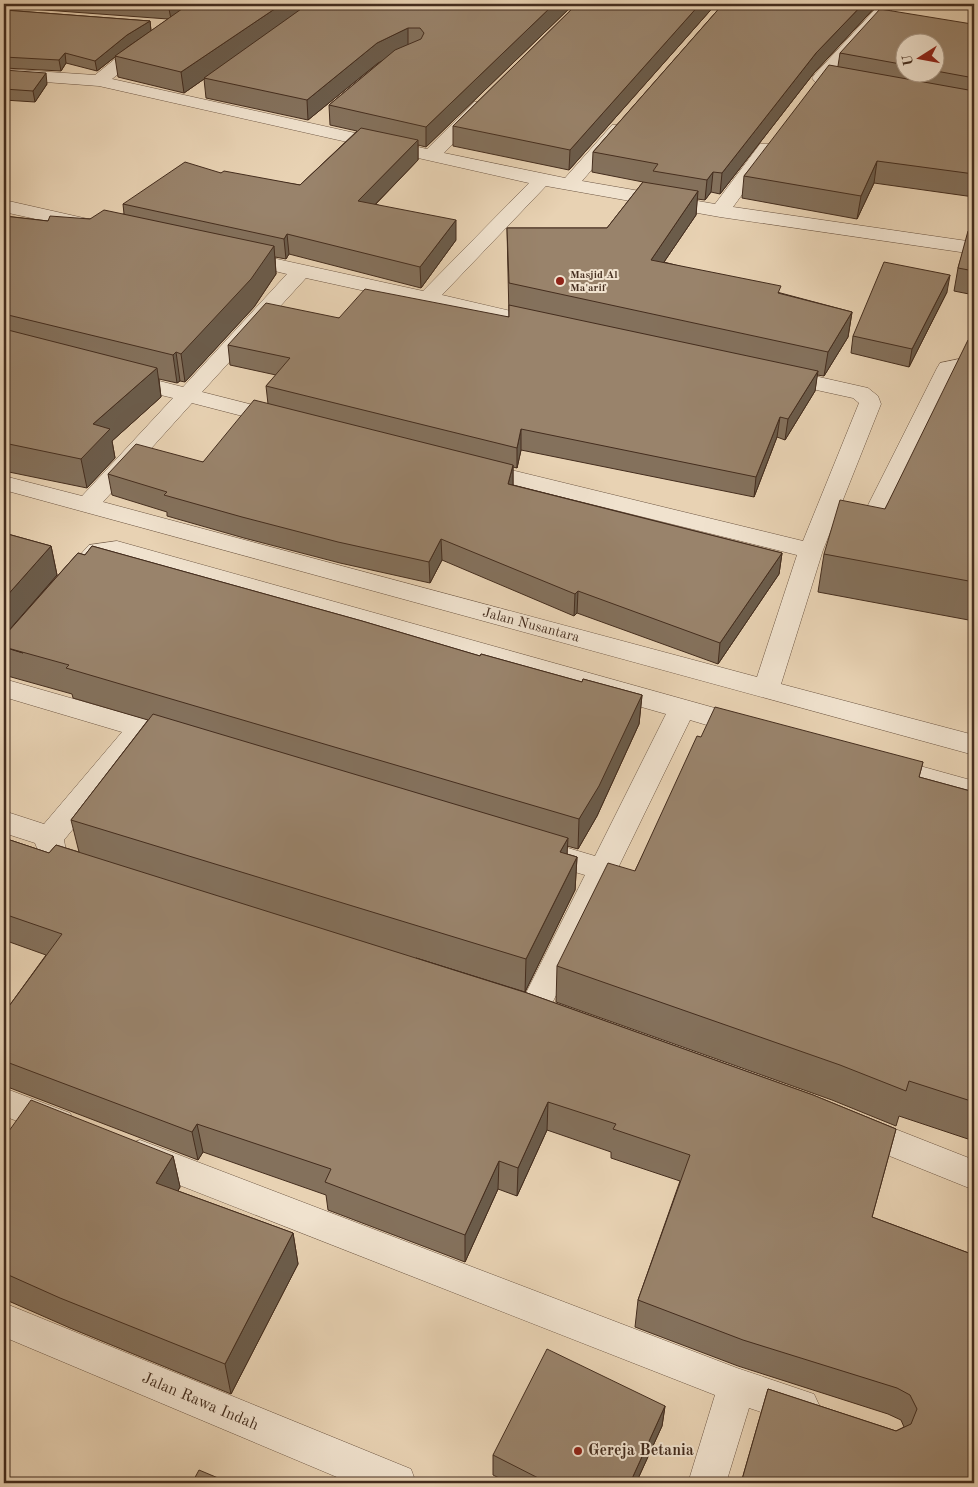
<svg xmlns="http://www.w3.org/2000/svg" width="978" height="1487" font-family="'Old Standard TT',serif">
	<rect width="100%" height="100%" fill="#e8d2b3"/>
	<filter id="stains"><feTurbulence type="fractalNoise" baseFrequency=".004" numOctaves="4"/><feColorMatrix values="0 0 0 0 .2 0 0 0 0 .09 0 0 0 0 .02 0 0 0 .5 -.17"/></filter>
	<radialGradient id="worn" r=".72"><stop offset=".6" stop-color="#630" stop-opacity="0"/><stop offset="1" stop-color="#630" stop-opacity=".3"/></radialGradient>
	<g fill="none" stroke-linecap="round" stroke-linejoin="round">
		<defs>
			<g id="minor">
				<polygon points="197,4 216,4 142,55 112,79 427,149 474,102 486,102 489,106 444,153 565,178 612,125 624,125 627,129 582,181 715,204 760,144 774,144 776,148 733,207 974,242 974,254 720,217 546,186 442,295 532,316 536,320 532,324 525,326 306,278 202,392 289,414 292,419 289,424 281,426 192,403 103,502 757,677 797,555 470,474 466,469 470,464 478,462 803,541 859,403 853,398 771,380 768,375 771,370 779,368 868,388 878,396 881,404 823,550 781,684 974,735 974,755 4,490 4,476 82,496 173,398 116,384 113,379 116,374 124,372 183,387 287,274 233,261 230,257 233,253 240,251 423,291 529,183 99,86 4,79 4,69 95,75 130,47"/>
				<polygon points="880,4 897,4 827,82 815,82 812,78 815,74"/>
				<polygon points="4,200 97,221 100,225 97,229 90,231 4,212"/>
				<polygon points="974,356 974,369 957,373 883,523 880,528 871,530 862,528 859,523 937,368 940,363"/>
				<path d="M117,541L747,717L757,720L761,727L757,734L747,737L690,720L545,1018L534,1022L523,1018L518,1009L585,875L531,859L526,851L531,843L541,840L595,856L666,714L116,557H105C93,570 85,585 66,580L63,574L89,545Z"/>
				<polygon points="4,679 151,721 166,726 170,733 166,740 156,743 146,740 64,840 66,851 91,860 96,868 91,876 81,879 44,866 35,843 4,833 4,811 44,824 122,732 4,697"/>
				<polygon points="884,756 974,781 974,801 874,773 870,766 874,759"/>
				<polygon points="4,1088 70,1113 75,1123 70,1133 58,1137 4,1116"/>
				<polygon points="857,1114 974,1160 974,1190 845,1138 840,1128 845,1118"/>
				<polygon points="140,1140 737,1368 814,1394 820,1407 814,1420 801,1425 749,1408 726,1483 688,1483 715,1395 128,1165 123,1155 128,1145"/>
				<polygon points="4,1303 411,1469 416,1483 351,1483 4,1337"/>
			</g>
		</defs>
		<use href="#minor" stroke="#6d5643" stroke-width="1"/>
		<use href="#minor" fill="#f0e2ce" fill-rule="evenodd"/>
	</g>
	<g fill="#84715c" stroke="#442d1e" fill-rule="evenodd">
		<polygon points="4,4 450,4 484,9 489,4 574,4 426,147 418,145 418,160 376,204 456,240 421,288 289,254 286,259 275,257 276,274 254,307 185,382 180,381 177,383 159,379 161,397 112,441 115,458 87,488 4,471 4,216 48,221 90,219 124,214 123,204 221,173 300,185 357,131 330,125 329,105 383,60 378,63 308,120 206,98 204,79 184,93 118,77 115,57 97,71 66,63 61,71 4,68 4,10 150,21 151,31 168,19 4,7"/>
		<polygon points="577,4 716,4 569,170 453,146 453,126"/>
		<polygon points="723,4 878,4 814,73 720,194 711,192 705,200 697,199 696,215 664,262 852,312 848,337 824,376 817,375 815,391 785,440 777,437 754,497 521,450 517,468 513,467 513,485 782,553 779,574 718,664 577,613 574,616 442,560 430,583 340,563 244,538 167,516 167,512 112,495 108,474 203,462 268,404 266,386 276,375 230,365 228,345 339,318 509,317 507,228 607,228 643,182 592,172 593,152"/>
		<path d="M972,29H974V197L874,183L857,219L742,198L744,176L838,66L840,53ZM906,42H936V72H906Z"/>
		<polygon points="4,70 47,84 35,102 4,100"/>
		<polygon points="974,207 974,295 954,291 958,268 969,232"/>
		<polygon points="947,292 909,367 851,353 853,336"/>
		<polygon points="974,342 974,621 818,592 824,554 885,509"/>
		<polygon points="4,533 51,546 57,575 7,632 78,553 85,555 92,546 362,621 480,656 481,654 582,682 583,679 642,695 639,724 597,816 578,849 567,846 567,854 577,857 575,890 525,992 416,958 527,993 813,1095 896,1129 872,1217 974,1255 974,1483 741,1483 768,1389 896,1431 904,1427 901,1420 888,1414 738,1366 635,1327 638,1300 680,1181 611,1158 611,1152 547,1130 517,1196 498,1189 465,1262 328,1210 326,1195 203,1152 198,1160 5,1086 4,1087 4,1013 46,955 4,940 4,838 49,853 56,845 79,852 71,820 148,720 73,698 72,694 4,675 4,647 23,653 4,647"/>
		<polygon points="701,737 923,762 919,777 974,792 974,1141 899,1116 896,1126 832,1100 556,1002 557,966 635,871"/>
		<polygon points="4,1138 173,1156 180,1187 178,1191 293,1233 298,1264 231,1394 70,1328 4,1299"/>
		<polygon points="665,1406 662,1426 636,1483 509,1483 493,1475 493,1455"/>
	</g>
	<g fill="#6b5c4b" stroke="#442d1e">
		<polygon points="177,4 194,4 171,19 169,9"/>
		<polygon points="282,4 306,4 306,8 184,93 181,72"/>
		<polygon points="554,4 574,4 426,147 426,127"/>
		<polygon points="700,4 716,4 569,170 570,150"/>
		<polygon points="863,4 878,4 814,73 720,194 722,173 816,53"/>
		<polygon points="150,21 151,31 129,46 97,71 95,61 127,35"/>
		<polygon points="408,28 408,48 378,63 308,120 307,100 377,43"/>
		<polygon points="65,53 66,63 61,71 59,60"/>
		<polygon points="46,73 47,84 35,102 33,91"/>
		<polygon points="418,140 418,160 359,221 358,201"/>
		<polygon points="877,161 874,183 857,219 861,196"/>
		<polygon points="713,172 711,192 705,200 707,180"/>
		<polygon points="698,191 696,215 649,284 651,260"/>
		<polygon points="456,220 456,240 421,288 420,267"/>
		<polygon points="287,234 289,254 286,259 284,239"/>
		<polygon points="274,246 276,274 254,307 185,382 181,354"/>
		<polygon points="950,275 947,292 909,367 912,349"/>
		<polygon points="852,312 848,337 824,376 828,352"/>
		<polygon points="176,352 180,381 177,383 173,355"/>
		<polygon points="157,368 161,397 112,441 115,458 87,488 81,459 93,424"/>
		<polygon points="818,371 815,391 785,440 788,419"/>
		<polygon points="780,417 777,437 754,497 756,477"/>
		<polygon points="521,429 521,450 517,468 517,448"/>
		<polygon points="513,465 513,485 508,484"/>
		<polygon points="441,539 442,560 430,583 429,562"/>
		<polygon points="51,546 57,575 4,636 4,599"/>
		<polygon points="782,553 779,574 718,664 720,643"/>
		<polygon points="578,591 577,613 574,616 575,594"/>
		<polygon points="642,695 639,724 597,816 578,849 579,819"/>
		<polygon points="568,838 566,871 560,852"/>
		<polygon points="577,857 575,890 525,992 526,959"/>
		<polygon points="548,1102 547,1130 517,1196 518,1168"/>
		<polygon points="197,1124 203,1152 198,1160 192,1132"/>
		<polygon points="173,1156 180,1187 164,1214 156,1183"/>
		<polygon points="499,1161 498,1189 465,1262 465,1235"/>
		<polygon points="293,1233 298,1264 231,1394 225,1364"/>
		<polygon points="665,1406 662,1426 636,1483 630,1483"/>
	</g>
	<g fill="#99836b" stroke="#442d1e">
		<polygon points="102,4 177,4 169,9"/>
		<polygon points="189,4 282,4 181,72 115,56"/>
		<polygon points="308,4 450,4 484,9 489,4 554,4 426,127 329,105 395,50 421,39 424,33 420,28 408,28 377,43 307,100 204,78"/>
		<polygon points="577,4 700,4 570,150 453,126"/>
		<polygon points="723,4 863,4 816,53 722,173 713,172 707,180 653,171 658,164 593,152"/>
		<polygon points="880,9 972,24 970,28 974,29 974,78 936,71 936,42 906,42 906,65 840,53"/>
		<polygon points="4,10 150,21 127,35 95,61 65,53 59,60 4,57"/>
		<polygon points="829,65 974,91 974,174 877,161 861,196 744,176"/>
		<polygon points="4,70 46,73 33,91 4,89"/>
		<polygon points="361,128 418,140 358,201 456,220 420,267 287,234 284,239 123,204 185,162 221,173 224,171 300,185"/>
		<polygon points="643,182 698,191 651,260 781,286 778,293 852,312 828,352 509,283 507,228 607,228"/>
		<polygon points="974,207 974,217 972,216"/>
		<polygon points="104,210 274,246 251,279 181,354 176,352 173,355 4,314 4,216 48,221 50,216 90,219"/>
		<polygon points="968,231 974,232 974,271 958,268"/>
		<polygon points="884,262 950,275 912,349 853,336"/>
		<polygon points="365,289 509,317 509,305 818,371 788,419 780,417 756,477 521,429 517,448 266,386 290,358 228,345 266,303 339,318"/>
		<polygon points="4,329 157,368 93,424 110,429 81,459 4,443"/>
		<polygon points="968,340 974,342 974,582 824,554 840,500 885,509"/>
		<polygon points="254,400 513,465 508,484 782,553 720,643 578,591 575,594 441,539 429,562 338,542 242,517 164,495 167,492 108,474 136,444 203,462"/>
		<polygon points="4,533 51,546 4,599"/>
		<polygon points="92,546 362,621 480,656 481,654 582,682 583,679 642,695 599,786 579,819 66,668 69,665 4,647 4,634 7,633 78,553 85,555"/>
		<polygon points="715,707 923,762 919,777 974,792 974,1102 909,1081 906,1091 840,1065 557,966 608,863 635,871 697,736 701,737"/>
		<polygon points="153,714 568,838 560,852 577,857 526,959 71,820"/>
		<polygon points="4,838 49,853 56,845 527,993 813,1095 896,1129 872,1217 974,1255 974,1483 741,1483 768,1389 896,1431 911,1424 917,1409 910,1395 897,1388 743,1340 638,1300 690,1155 613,1129 616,1124 548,1102 518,1168 499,1161 465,1235 325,1182 331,1169 197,1124 192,1132 4,1061 4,1013 62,934 4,914"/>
		<polygon points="31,1100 173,1156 156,1183 293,1233 225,1364 60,1298 4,1273 4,1138"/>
		<polygon points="547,1349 665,1406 630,1483 548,1483 493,1455"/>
		<polygon points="199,1470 230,1483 192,1483"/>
	</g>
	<g fill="#8f2418" stroke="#f0e2ce" stroke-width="2">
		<circle cx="560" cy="281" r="5"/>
		<circle cx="578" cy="1451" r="5"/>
	</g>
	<g text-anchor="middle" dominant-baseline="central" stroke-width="4" stroke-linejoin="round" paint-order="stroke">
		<g font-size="11" font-weight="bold" fill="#442d1e" stroke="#f0e2ce" text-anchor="start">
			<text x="570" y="275">Masjid Al<tspan x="570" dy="13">Ma'arif</tspan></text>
		</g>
		<g font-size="14" fill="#442d1e" stroke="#f0e2ce">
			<text transform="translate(531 625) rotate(15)">Jalan Nusantara</text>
		</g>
		<g font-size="16" fill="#442d1e" stroke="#f0e2ce">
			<text transform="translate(200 1402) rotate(23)">Jalan Rawa Indah</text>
		</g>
		<g font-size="16" font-weight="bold" fill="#442d1e" stroke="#f0e2ce" text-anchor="start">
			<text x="588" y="1451">Gereja Betania</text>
		</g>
	</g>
	<rect width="978" height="1487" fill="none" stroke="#e8d2b3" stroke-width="20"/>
	<rect x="5" y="5" width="968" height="1477" fill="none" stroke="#442d1e" stroke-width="2.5"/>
	<rect x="10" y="10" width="958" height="1467" fill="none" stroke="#442d1e"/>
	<g transform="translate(920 58) rotate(259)"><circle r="24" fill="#f0e2ce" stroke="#ab9a88"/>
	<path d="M0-4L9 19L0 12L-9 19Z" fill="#8f2418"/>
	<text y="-8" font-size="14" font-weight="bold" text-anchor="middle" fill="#442d1e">U</text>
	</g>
	<rect width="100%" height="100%" filter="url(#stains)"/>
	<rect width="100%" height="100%" fill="url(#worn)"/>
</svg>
